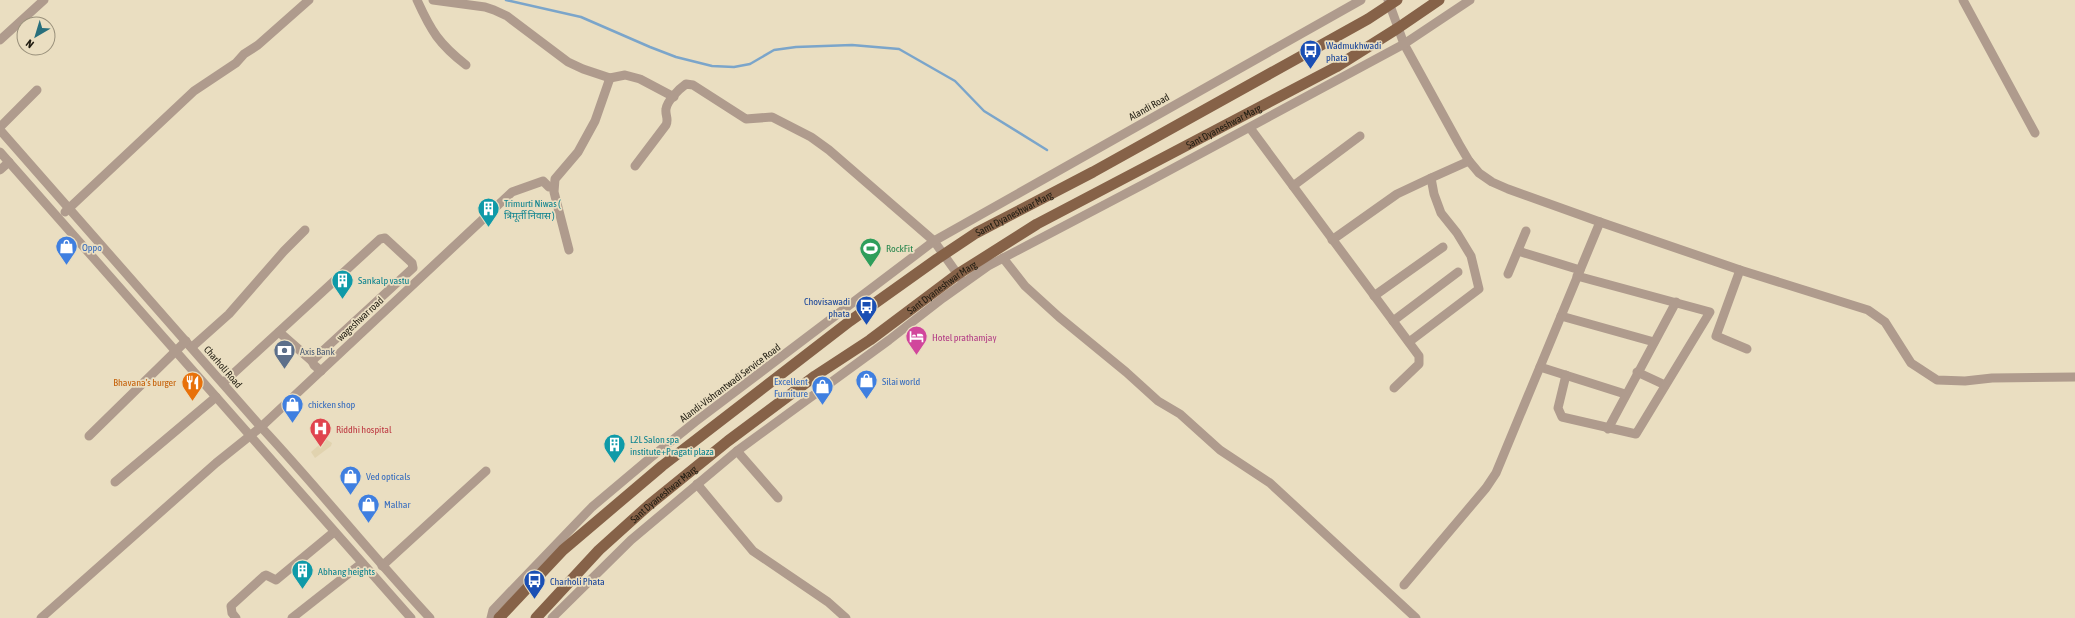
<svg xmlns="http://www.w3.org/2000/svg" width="2075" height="618" font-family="'Asap Condensed','Noto Sans Devanagari',sans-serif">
	<rect width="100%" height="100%" fill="#eadec1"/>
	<polygon fill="#e1d3af" points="326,439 332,443 331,446 315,458 311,452"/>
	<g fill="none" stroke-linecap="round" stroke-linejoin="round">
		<polyline stroke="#7ba5ca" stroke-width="2.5" points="506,0 581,17 650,47 676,57 712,66 734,67 750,64 774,50 796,47 852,45 899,49 955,81 984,111 1047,150"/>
		<g stroke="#af9b8d" stroke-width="9">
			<path d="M417,0C431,31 439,44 466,65"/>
			<polyline points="433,0 485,7 494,10 507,16 568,62 583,69 610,78 625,75 640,79 674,97"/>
			<polyline points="1388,0 1404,44 1459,144 1469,161 1479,173 1492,182 1508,189 1600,222 1740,270 1868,310 1885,322 1911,363 1937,380 1965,381 1992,378 2075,377"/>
			<polyline points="1963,0 2035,133"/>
			<polyline points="0,40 44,0"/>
			<polyline points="0,127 37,90"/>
			<polyline points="1250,128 1419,356 1419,364 1394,388"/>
			<path d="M0,130L261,427C319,489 372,556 430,618"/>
			<polyline points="0,152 411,618"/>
			<path d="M635,166L666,125C669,119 665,115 666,109C667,101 679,89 686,84L693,85L746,119L772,117L811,137L829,150L934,241L961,279"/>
			<polyline points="0,170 9,162"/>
			<polyline points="1293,186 1360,136"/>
			<polyline points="65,212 194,91 236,63 244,54 258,45 309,0"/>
			<polyline points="1332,240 1397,194 1431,178"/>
			<polyline points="569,250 554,192 555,179 578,152 595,121 610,78"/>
			<polyline points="1518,251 1580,270"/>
			<polyline points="1003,258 1025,286 1059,317 1126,372 1158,401 1180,414 1220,450 1270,483 1416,618"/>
			<polyline points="1740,270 1716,336 1747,349"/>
			<polyline points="1508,274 1526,231"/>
			<polyline points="1374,296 1443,247"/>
			<polyline points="1561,316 1654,342"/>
			<polyline points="1393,321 1458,272"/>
			<polyline points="279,332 312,361"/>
			<polyline points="1409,342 1479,289 1471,256 1457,233 1441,213 1434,194 1431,178 1469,161"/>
			<polyline points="192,347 229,314 284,251 305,230"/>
			<polyline points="1540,367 1625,394"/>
			<polyline points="1637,372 1665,385"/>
			<polyline points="1566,375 1558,408 1562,417 1636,434 1710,312 1577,276"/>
			<polyline points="223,383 380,239 385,238 412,263 413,268 315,358 312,361 314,365 321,371"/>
			<polyline points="1608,429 1676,302"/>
			<polyline points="89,436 186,341"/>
			<polyline points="737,451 778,498"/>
			<polyline points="115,482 216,397"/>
			<polyline points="697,484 753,551 828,602 846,618"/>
			<polyline points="382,566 486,471"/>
			<polyline points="1404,585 1486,488 1496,473 1600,222"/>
			<polyline points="41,618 216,463 261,427 512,192 543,181 549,187 553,187"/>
			<polyline points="236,618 232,613 231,606 264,576 266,575 276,580 334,532"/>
			<polyline points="292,618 362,563"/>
			<polyline points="491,618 493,610 592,507 649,459 695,422 934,241 1361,0"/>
			<polyline points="552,618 631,540 737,451 889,340 943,298 988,266 1144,184 1404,44 1470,0"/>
		</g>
		<g stroke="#866248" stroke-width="11">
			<path id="s1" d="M499,618L563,550L662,466L850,321L937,259L976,233L1093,172L1368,19L1397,0"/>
			<path id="s2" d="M536,618L599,550L649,505L728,441L815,376L870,340L958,274L1037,224L1336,67L1398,28L1439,0"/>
		</g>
	</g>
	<defs>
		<symbol id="bus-pin" viewBox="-11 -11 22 30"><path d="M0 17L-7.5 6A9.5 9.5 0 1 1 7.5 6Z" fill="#1a4fb4" stroke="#eadec1"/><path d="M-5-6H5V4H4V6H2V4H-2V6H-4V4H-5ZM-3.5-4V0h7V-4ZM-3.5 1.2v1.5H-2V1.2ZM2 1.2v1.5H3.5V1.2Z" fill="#fff"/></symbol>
		<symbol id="building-pin" viewBox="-11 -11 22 30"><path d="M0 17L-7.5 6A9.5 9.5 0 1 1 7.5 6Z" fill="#0f9aa8" stroke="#eadec1"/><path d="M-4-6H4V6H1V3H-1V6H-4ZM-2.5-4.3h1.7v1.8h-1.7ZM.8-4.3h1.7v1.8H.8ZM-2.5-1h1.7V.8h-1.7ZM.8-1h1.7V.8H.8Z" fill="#fff"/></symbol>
		<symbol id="shop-pin" viewBox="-11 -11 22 30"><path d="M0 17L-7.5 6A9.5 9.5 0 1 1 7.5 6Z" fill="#3f7fe0" stroke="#eadec1"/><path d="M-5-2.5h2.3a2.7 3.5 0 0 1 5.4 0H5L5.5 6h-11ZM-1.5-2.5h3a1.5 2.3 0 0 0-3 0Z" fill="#fff"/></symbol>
		<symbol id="stadium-pin" viewBox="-11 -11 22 30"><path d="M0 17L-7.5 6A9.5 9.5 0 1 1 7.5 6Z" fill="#2e9e5b" stroke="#eadec1"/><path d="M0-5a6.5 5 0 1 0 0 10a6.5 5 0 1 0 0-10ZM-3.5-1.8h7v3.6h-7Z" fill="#fff"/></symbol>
		<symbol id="hotel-pin" viewBox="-11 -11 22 30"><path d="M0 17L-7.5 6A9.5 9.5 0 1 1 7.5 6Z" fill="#d1479c" stroke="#eadec1"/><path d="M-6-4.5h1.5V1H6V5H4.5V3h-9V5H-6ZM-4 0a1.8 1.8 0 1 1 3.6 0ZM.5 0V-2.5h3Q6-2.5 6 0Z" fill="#fff"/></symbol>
		<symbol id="bank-pin" viewBox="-11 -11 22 30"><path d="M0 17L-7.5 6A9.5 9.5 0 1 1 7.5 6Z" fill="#5c6f8a" stroke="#eadec1"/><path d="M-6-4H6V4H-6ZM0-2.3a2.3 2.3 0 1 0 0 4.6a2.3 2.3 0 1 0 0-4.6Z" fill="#fff"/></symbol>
		<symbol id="restaurant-pin" viewBox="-11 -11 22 30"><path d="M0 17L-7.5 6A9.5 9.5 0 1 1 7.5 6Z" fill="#e8710a" stroke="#eadec1"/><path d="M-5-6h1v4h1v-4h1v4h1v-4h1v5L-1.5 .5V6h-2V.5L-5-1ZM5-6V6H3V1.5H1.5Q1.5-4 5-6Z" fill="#fff"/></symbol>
		<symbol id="hospital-pin" viewBox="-11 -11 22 30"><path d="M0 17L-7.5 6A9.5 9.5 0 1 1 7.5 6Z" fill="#e0444e" stroke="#eadec1"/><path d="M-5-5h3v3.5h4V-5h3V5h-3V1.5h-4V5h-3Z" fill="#fff"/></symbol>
	</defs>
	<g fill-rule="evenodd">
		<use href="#bus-pin" x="1298" y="38" width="25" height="34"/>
		<use href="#building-pin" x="476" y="196" width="25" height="34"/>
		<use href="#shop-pin" x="54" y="234" width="25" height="34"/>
		<use href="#stadium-pin" x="858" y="236" width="25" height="34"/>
		<use href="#building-pin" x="330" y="268" width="25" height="34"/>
		<use href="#bus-pin" x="854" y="294" width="25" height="34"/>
		<use href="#hotel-pin" x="904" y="324" width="25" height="34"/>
		<use href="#bank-pin" x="272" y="338" width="25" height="34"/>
		<use href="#shop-pin" x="854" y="368" width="25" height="34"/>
		<use href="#restaurant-pin" x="180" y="370" width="25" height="34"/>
		<use href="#shop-pin" x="810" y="374" width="25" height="34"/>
		<use href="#shop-pin" x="280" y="392" width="25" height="34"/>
		<use href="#hospital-pin" x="308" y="416" width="25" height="34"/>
		<use href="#building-pin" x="602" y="432" width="25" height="34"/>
		<use href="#shop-pin" x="338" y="464" width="25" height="34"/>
		<use href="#shop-pin" x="356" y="492" width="25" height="34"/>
		<use href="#building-pin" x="290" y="558" width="25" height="34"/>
		<use href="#bus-pin" x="522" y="568" width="25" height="34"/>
	</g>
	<g text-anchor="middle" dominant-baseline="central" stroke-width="3.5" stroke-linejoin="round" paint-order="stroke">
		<g font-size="10" fill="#164399" stroke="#eadec1" text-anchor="start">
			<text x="1326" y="45">Wadmukhwadi<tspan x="1326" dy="12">phata</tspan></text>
			<text x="850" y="301" text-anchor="end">Chovisawadi<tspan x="850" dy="12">phata</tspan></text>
			<text x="550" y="581">Charholi Phata</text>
		</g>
		<g font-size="10" fill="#201c11" stroke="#eadec1">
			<text transform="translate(1149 107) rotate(-29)">Alandi Road</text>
			<text stroke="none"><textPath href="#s2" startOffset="850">Sant Dyaneshwar Marg</textPath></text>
			<text stroke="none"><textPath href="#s1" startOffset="657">Samt Dyaneshwar Marg</textPath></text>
			<text stroke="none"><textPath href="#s2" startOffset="525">Sant Dyaneshwar Marg</textPath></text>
			<text transform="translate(360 319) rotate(-43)">wageshwar road</text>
			<text transform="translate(223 367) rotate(49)">Charholi Road</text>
			<text transform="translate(730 383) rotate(-37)">Alandi-Vishrantwadi Service Road</text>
			<text stroke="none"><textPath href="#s2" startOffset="178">Sant Dyaneshwar Marg</textPath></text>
		</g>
		<g font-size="10" fill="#0d838f" stroke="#eadec1" text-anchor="start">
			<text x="504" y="203">Trimurti Niwas (<tspan x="504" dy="12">त्रिमूर्ती निवास )</tspan></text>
			<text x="358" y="280">Sankalp vastu</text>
			<text x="630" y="439">L2L Salon spa<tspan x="630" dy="12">institute+Pragati plaza</tspan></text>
			<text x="318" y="571">Abhang heights</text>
		</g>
		<g font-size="10" fill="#366cbe" stroke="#eadec1" text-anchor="start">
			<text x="82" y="247">Oppo</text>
			<text x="808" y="381" text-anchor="end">Excellent<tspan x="808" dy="12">Furniture</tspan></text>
			<text x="882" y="381">Silai world</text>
			<text x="308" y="404">chicken shop</text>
			<text x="366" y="476">Ved opticals</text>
			<text x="384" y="504">Malhar</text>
		</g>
		<g font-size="10" fill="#27864d" stroke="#eadec1" text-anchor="start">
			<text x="886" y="248">RockFit</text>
		</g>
		<g font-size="10" fill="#b23c85" stroke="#eadec1" text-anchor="start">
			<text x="932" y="337">Hotel prathamjay</text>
		</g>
		<g font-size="10" fill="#4e5e75" stroke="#eadec1" text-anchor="start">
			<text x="300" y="351">Axis Bank</text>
		</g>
		<g font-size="10" fill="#c56008" stroke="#eadec1" text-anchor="end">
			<text x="176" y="382">Bhavana's burger</text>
		</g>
		<g font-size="10" fill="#be3a42" stroke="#eadec1" text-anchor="start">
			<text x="336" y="429">Riddhi hospital</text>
		</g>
	</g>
	<g transform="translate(36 36) rotate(218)"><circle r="19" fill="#eadec1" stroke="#99907b"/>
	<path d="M0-3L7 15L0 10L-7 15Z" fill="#286f7c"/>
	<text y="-6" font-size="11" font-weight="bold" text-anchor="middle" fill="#201c11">N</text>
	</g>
</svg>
